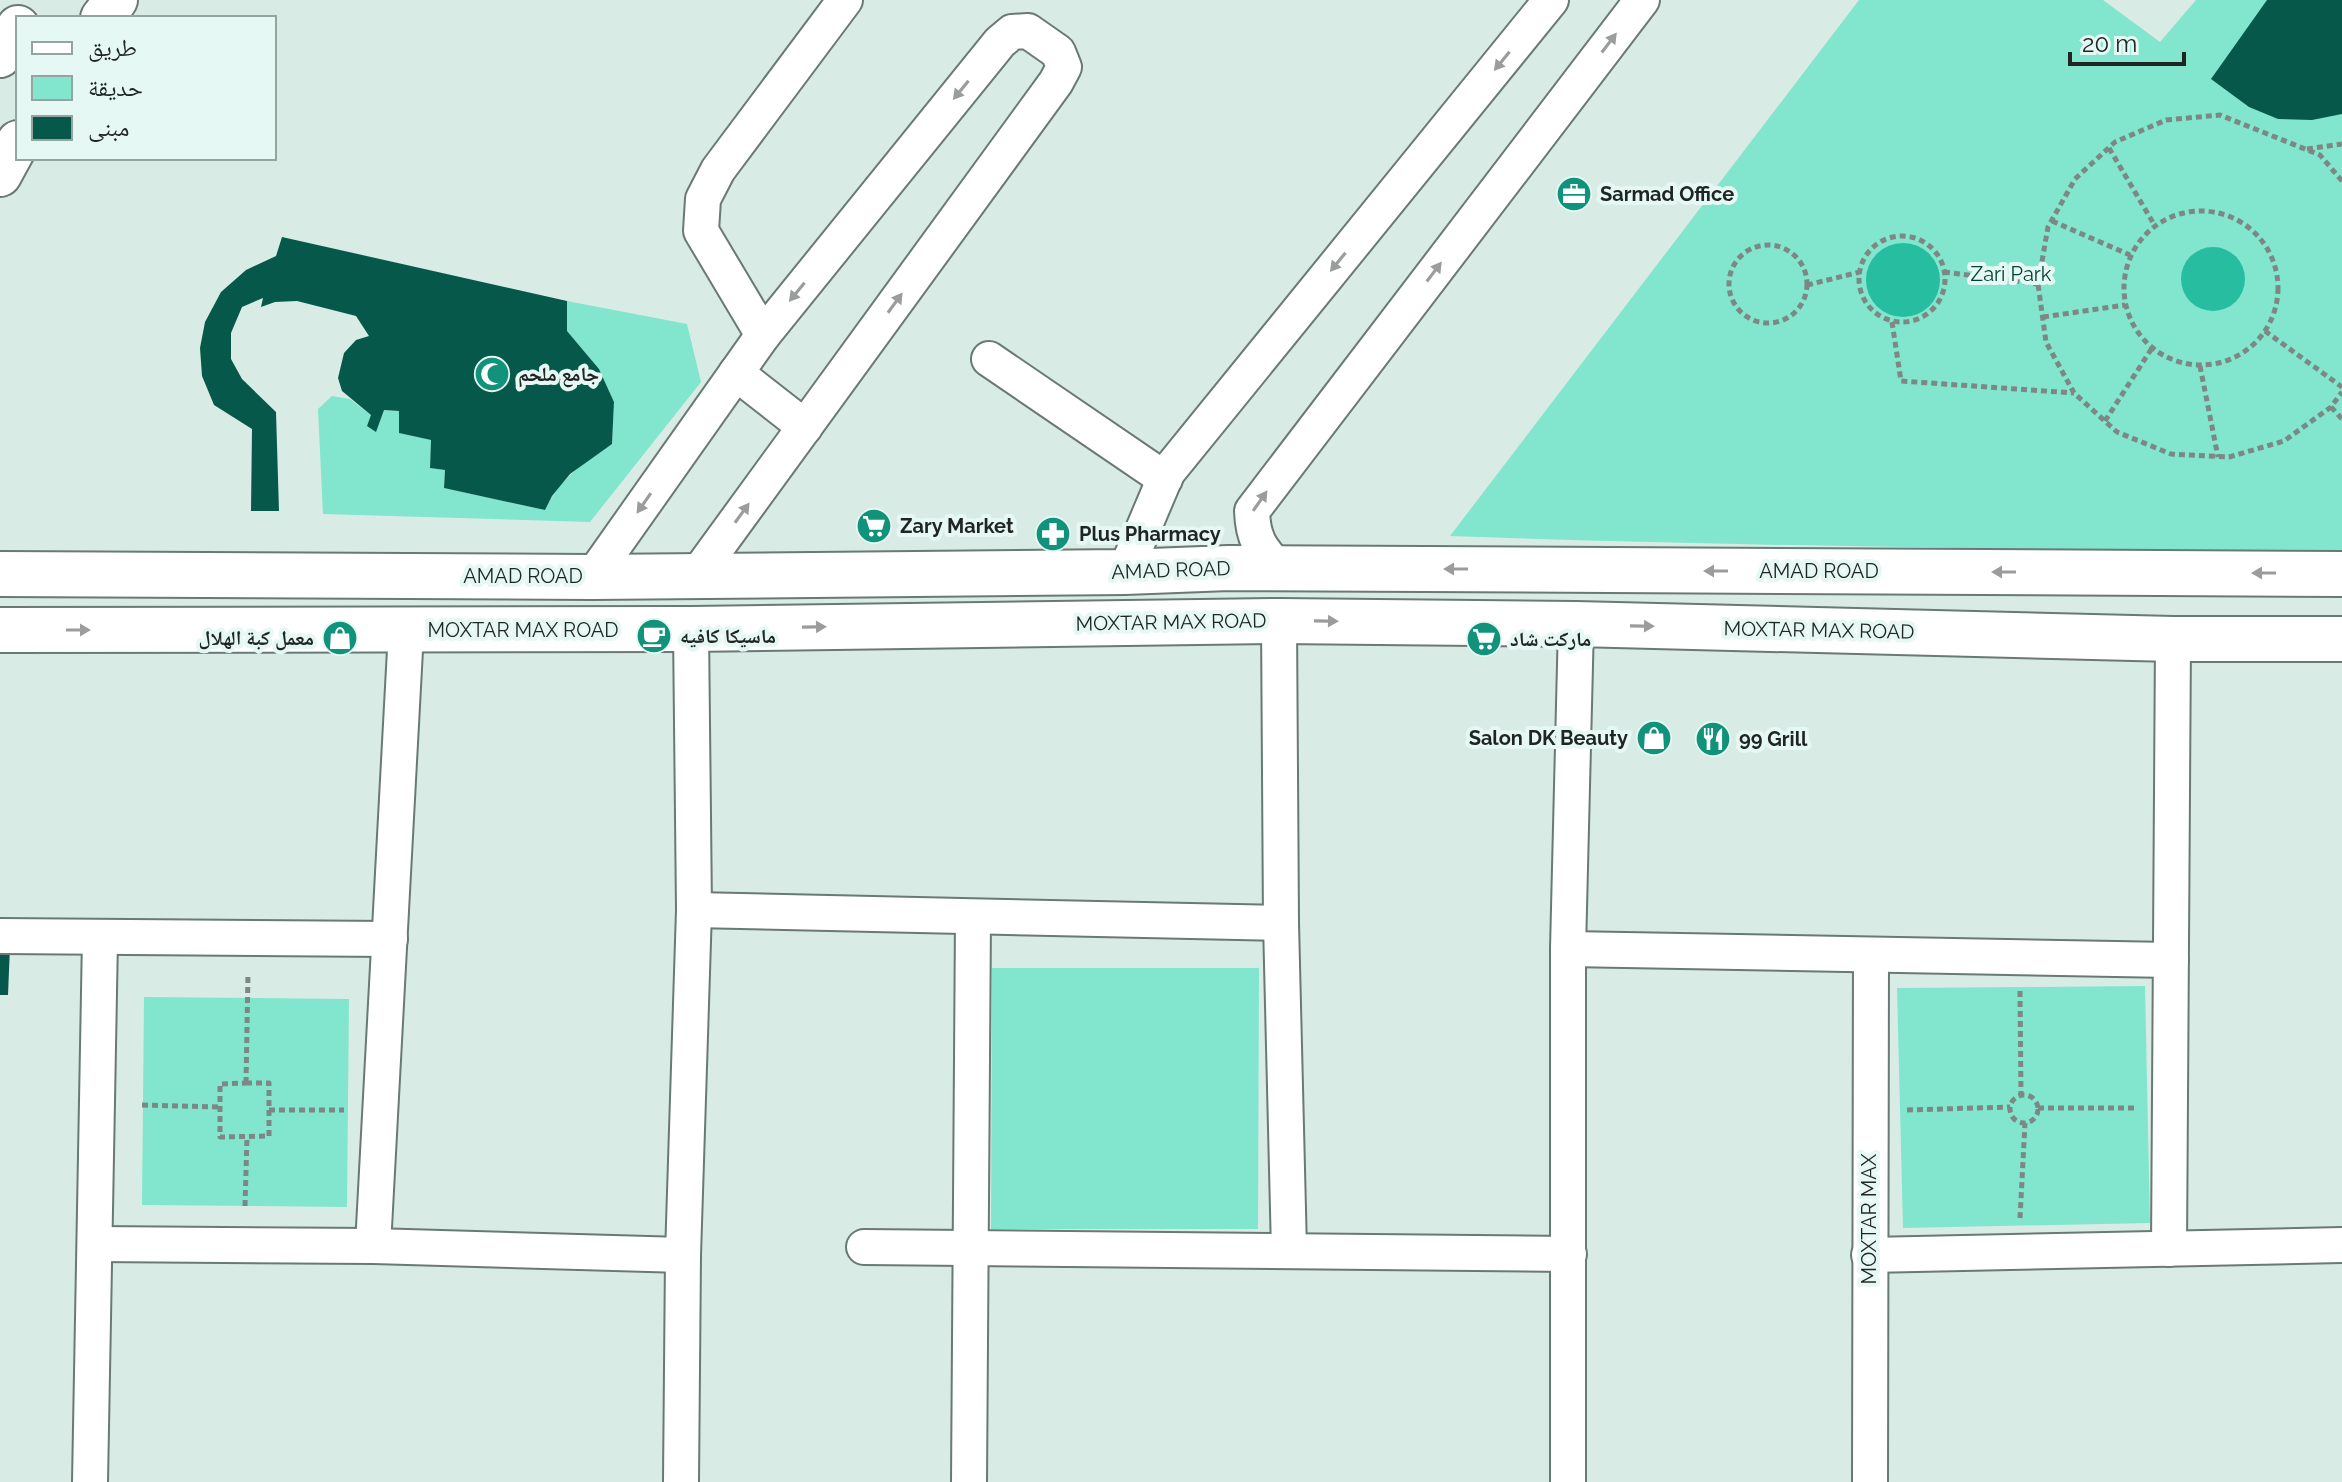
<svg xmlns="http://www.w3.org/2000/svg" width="2342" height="1482" font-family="Raleway,'Noto Naskh Arabic',sans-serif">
	<rect width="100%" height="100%" fill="#d9ebe5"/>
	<g fill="#81e6cd">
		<path d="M1859,0H2103L2160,42L2196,0H2342V555C2045,548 1747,547 1450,536Z"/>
		<path d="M567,301L687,324L701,382L590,522L323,514L318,409L332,396L350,399L371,415L384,410L399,411V433L431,440L430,468L445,470L444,488L545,510C559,480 584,461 612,444L614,402L599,369L567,331Z"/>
		<polygon points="992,968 1259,968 1258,1229 991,1229"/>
		<polygon points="2145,986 2150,1223 1903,1228 1897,988"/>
		<polygon points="144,997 349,999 347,1207 142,1205"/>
	</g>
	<g fill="#26bda0">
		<circle cx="1903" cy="280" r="37"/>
		<circle cx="2213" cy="279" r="32"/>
	</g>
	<g fill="#06594a">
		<polygon points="2267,0 2342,0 2342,114 2312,120 2278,119 2249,107 2211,79"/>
		<polygon points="282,237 567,301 567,331 599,369 614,402 612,444 570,474 552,496 545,510 444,488 445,470 430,468 431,440 399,433 399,411 384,410 376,432 367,426 371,415 342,391 338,378 344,353 356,340 369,336 356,316 297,301 275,302 261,307 263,298 242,307 231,333 231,359 242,379 276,412 279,511 251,511 252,429 214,405 202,376 200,348 205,322 221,292 246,270 276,256"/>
		<polygon points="0,946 10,946 8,995 0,995"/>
	</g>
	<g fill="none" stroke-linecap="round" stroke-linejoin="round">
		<defs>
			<g id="minor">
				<polyline points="763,335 701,231 703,199 718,170 845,0"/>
				<polyline points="989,359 1165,479"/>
				<polyline points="736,373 805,427"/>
				<path d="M1278,568C1260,548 1253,539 1252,511L1642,0"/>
				<polyline points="1125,572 1167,473 1551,0"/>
				<polyline points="592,577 763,335 1000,42 1012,32 1028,31 1058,52 1064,67 1056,82 696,576"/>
				<polyline points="1279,621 1281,923 1289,1251"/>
				<polyline points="694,910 1281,923"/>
				<polyline points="0,936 390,939"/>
				<polyline points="1568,949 2171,960"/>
				<polyline points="95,1244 373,1246 683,1255"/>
				<polyline points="373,1246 406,631"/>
				<polyline points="864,1247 1569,1254"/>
				<polyline points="2169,1249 2173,639"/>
				<polyline points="1869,1255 2342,1245"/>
				<polyline points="90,1482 100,938"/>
				<polyline points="681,1482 683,1255 694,910 691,629"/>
				<polyline points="969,1482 973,917"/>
				<polyline points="1568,1482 1568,949 1576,624"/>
				<polyline points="1870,1482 1871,956"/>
			</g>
			<g id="tertiary">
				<polyline points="102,18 116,0"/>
				<polyline points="0,56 18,27"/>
				<polyline points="0,175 18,142"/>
			</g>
			<g id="primary">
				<polyline points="0,574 592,577 1125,572 1229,568 2342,574"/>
				<polyline points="0,630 691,629 1279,621 1576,624 2173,639 2342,639"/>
			</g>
		</defs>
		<use href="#minor" stroke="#697974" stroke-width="38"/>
		<use href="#tertiary" stroke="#697974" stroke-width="46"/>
		<use href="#primary" stroke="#697974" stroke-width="48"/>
		<g stroke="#7c8885" stroke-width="5" stroke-dasharray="6 4" stroke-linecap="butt">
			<polyline points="2109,148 2155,226"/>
			<polyline points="2307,149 2342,144"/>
			<polyline points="2342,181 2320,155 2220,115 2166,120 2115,142 2075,179 2048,227 2038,284 2046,342 2074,393 2117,432 2171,454 2229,457 2284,441 2331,407 2342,392"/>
			<circle cx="2201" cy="288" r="77"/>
			<polyline points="2052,221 2130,255"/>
			<circle cx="1902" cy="279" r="43"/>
			<circle cx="1768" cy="284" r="39"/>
			<polyline points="1944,272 2038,284"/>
			<polyline points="1807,285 1860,272"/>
			<polyline points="2043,317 2125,305"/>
			<polyline points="1892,322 1901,381 2074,393"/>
			<polyline points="2265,331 2342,387"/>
			<polyline points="2200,366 2218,457"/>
			<polyline points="2331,407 2342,419"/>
			<polyline points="2105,421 2152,348"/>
			<polyline points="2020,991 2021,1094"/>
			<polygon points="246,1083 269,1083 269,1136 220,1137 220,1084"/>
			<polyline points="246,1083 248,973"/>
			<circle cx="2024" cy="1109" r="14"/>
			<polyline points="142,1105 220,1107"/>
			<polyline points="2038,1108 2137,1108"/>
			<polyline points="269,1110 344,1110"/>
			<polyline points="1907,1110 2010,1107"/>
			<polyline points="245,1206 247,1136"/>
			<polyline points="2020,1218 2025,1123"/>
		</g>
		<use href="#minor" stroke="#fff" stroke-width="34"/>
		<use href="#tertiary" stroke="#fff" stroke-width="42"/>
		<use href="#primary" stroke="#fff" stroke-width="44"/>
	</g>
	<defs><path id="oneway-solid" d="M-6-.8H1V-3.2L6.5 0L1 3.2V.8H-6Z" transform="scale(2)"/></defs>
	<g fill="#9a9d9c">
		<use href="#oneway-solid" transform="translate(1609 43) rotate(-53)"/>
		<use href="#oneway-solid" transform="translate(1502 61) rotate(129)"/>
		<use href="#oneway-solid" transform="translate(961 90) rotate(129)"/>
		<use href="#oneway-solid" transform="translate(1338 262) rotate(129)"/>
		<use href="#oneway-solid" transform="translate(1434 272) rotate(-53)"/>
		<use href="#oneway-solid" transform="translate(797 292) rotate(129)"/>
		<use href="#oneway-solid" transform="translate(895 303) rotate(-54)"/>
		<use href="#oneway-solid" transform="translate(1260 501) rotate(-55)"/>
		<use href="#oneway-solid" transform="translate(644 503) rotate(125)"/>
		<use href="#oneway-solid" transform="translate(742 513) rotate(-54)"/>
		<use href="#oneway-solid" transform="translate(1456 569) rotate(-180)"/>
		<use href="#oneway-solid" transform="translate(1716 571) rotate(-180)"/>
		<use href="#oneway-solid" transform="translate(2004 572) rotate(-180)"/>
		<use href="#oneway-solid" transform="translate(2264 573) rotate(-180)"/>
		<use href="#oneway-solid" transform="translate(1326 621) rotate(1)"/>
		<use href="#oneway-solid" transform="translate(1642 626) rotate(1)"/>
		<use href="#oneway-solid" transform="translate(814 627) rotate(-1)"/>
		<use href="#oneway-solid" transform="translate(78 630)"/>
	</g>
	<defs>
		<symbol id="office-disc" viewBox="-11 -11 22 22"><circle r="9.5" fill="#11937b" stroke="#e6f8f3"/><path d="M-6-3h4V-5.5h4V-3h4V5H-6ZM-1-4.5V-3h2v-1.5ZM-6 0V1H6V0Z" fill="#fff"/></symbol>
		<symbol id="mosque-disc" viewBox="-11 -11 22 22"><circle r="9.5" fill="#11937b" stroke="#e6f8f3"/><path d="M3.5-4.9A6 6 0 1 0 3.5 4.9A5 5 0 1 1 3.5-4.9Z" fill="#fff"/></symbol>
		<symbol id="supermarket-disc" viewBox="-11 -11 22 22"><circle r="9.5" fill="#11937b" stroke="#e6f8f3"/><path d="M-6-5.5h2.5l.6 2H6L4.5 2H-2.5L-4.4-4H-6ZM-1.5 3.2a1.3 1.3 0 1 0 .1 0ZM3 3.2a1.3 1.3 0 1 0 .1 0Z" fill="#fff"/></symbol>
		<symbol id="pharmacy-disc" viewBox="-11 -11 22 22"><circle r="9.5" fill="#11937b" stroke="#e6f8f3"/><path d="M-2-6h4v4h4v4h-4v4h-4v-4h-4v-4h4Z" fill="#fff"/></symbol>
		<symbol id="cafe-disc" viewBox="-11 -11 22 22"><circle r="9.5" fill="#11937b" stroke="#e6f8f3"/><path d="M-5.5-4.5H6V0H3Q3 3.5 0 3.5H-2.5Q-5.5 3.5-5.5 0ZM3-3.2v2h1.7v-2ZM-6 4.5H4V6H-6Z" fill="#fff"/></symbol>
		<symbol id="shop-disc" viewBox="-11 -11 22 22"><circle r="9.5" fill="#11937b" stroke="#e6f8f3"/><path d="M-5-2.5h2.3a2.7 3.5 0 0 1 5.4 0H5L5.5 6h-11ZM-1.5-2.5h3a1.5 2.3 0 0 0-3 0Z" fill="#fff"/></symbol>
		<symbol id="restaurant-disc" viewBox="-11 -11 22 22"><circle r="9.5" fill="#11937b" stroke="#e6f8f3"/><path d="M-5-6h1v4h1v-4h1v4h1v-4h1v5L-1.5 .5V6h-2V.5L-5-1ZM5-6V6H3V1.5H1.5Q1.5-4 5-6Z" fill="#fff"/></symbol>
	</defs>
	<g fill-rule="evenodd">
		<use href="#office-disc" x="1554" y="174" width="40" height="40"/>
		<use href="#mosque-disc" x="472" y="354" width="40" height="40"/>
		<use href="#supermarket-disc" x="854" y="506" width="40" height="40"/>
		<use href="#pharmacy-disc" x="1033" y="514" width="40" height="40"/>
		<use href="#cafe-disc" x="634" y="616" width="40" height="40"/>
		<use href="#shop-disc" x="320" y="618" width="40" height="40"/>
		<use href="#supermarket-disc" x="1464" y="619" width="40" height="40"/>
		<use href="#shop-disc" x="1634" y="718" width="40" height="40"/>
		<use href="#restaurant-disc" x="1693" y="719" width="40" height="40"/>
	</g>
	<g text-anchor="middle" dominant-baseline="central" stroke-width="8" stroke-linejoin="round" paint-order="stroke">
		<g font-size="20" font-weight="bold" fill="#1f2524" stroke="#e6f8f3" text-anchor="start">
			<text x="1600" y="194">Sarmad Office</text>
			<text x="518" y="374">جامع ملحم</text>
			<text x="900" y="526">Zary Market</text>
			<text x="1079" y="534">Plus Pharmacy</text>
			<text x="680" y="636">ماسيكا كافيه</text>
			<text x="314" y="638" text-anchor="end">معمل كبة الهلال</text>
			<text x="1510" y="639">ماركت شاد</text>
			<text x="1628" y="738" text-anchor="end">Salon DK Beauty</text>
			<text x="1739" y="739">99 Grill</text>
		</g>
		<g font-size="20" fill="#014236" stroke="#e6f8f3">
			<text x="2011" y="274">Zari Park</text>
		</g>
		<g font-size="20" fill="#1f2524" stroke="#e6f8f3">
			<text transform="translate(1171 570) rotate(-2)">AMAD ROAD</text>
			<text x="1819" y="571">AMAD ROAD</text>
			<text x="523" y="576">AMAD ROAD</text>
			<text transform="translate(1171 622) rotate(-1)">MOXTAR MAX ROAD</text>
			<text x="523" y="630">MOXTAR MAX ROAD</text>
			<text transform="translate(1819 630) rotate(1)">MOXTAR MAX ROAD</text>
			<text transform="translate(1869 1219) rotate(-90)">MOXTAR MAX</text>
		</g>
	</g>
	<rect x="16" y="16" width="260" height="144" fill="#e6f8f3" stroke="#96a4a0" stroke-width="2"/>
	<rect x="32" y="42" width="40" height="12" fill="#ffffff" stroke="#96a4a0" stroke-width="2"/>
	<text x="88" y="56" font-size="24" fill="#1f2524">طريق</text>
	<rect x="32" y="76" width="40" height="24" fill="#81e6cd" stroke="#96a4a0" stroke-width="2"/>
	<text x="88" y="96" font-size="24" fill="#1f2524">حديقة</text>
	<rect x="32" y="116" width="40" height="24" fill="#06594a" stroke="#96a4a0" stroke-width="2"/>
	<text x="88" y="136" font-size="24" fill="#1f2524">مبنى</text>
	<path d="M2070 52v12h114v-12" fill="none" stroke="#1f2524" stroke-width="4"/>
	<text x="2082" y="52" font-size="24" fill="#1f2524" stroke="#e6f8f3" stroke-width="6" paint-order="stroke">20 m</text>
</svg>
